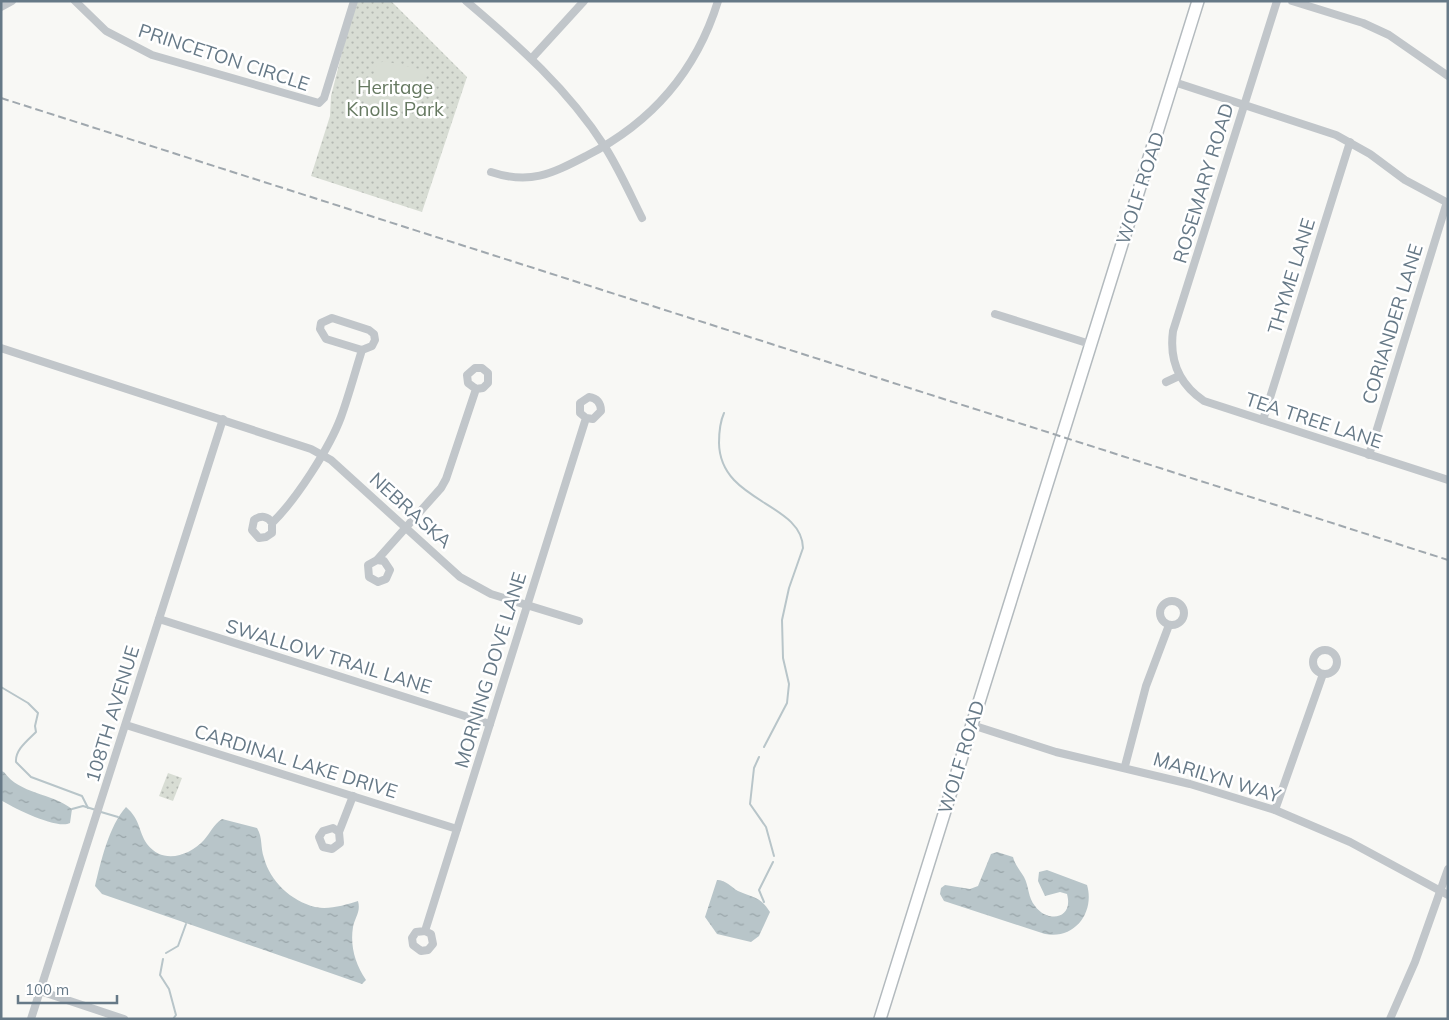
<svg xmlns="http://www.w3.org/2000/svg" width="1449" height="1020" font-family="Mulish,sans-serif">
	<defs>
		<pattern id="park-dots" width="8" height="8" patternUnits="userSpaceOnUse" patternTransform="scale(1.25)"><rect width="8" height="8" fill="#d8ddd4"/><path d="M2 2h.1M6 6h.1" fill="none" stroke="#b3b8b2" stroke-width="1.8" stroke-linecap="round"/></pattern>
		<pattern id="water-ripples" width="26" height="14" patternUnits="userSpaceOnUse" patternTransform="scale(1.25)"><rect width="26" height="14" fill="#b8c5c9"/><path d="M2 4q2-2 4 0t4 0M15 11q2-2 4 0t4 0" fill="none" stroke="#99a5a9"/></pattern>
	</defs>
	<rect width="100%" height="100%" fill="#f8f8f5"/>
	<g fill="url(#park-dots)">
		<polygon points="355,1 392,2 467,77 422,212 311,176 330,116 331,96"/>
		<polygon points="168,773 182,778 173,801 159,796"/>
	</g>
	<path fill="#d8ddd4" d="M384,61L428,71C418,113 403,118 362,108L377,64Z"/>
	<g fill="url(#water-ripples)">
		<path d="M1,771L4,772C19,794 52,793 72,809L70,823C58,830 13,808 1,800Z"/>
		<path d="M126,807C141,820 138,831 147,844C163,865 189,856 204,840C211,832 213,825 222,819L257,828C263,838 260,847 264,858C270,881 291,901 315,907C329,910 345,905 358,901C361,912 355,917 353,927C350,946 355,964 366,980L362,984L102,894L95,886C101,861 109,826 126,807Z"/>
		<path d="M997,852L1013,857C1015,865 1020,870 1024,877C1029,886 1028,898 1035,906C1047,923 1074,920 1067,894L1060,892L1045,896L1038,881L1039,872L1047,870L1087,885C1095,912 1075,940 1045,934L944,901L940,894L941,888L945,885L970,889L978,886L991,854Z"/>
		<path d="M717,880C726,880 731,887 738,891C753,898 760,896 770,912L759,936L751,942L717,934L705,917Z"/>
	</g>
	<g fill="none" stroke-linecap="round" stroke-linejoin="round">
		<g stroke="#b8c5c9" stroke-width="2">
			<path d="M724,413C720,422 719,434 719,443C720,503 802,502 803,548L789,588L782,620L783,658L789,684L787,703L764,747"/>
			<path d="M1,687L28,703L38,713L35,726L36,732C27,741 15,750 16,762L31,777L82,796L88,808"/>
			<polyline points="759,757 754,768 750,804 766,827 774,856"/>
			<polyline points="72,809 83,806 96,810"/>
			<polyline points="101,812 118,817"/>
			<polyline points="764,902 759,890 773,862"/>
			<polyline points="166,953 178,946 186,924"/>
			<polyline points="163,959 160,975 169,989 176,1015 173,1019"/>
		</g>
		<defs>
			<polyline id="secondary" points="880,1019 1198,1"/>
		</defs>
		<use href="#secondary" stroke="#b3babe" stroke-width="14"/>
		<g stroke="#c1c6ca" stroke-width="8">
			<polyline points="75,1 106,31 152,55 319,103 324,98 354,1"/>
			<path d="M466,1C518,45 568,89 605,147C619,169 630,194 642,218"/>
			<path d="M1277,1L1173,331C1169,361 1179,384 1204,401L1448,480"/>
			<polyline points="1292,1 1363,23 1389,35 1448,76"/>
			<polyline points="1,7 12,1"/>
			<polyline points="532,58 584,1"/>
			<polyline points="1174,82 1336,135 1370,154 1405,180 1448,203"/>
			<path d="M491,172C530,185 551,174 586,156C651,123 696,72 718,1"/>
			<polyline points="995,314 1090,344"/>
			<polyline points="1,348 311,449 331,460 460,577 491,594 579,621"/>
			<polyline points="1166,382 1179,376"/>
			<polyline points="1263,420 1350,142"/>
			<polyline points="1369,455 1447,202"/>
			<path d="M272,523C268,516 261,515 254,520L252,530L259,538L266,537L272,533V523C296,500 330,447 341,417C349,395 355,372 362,350L372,346L375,340L374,334L369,330L332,318L321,323L320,329L326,339L362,350"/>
			<polyline points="377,560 384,561 390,570 386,579 378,582 369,577 368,565 377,560 441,488 446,479 476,389 483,388 488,383 488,373 482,368 475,368 467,375 468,383 476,389"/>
			<circle cx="1172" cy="613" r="12"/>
			<polyline points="159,619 490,724"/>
			<circle cx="1325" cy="662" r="12"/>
			<polyline points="126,725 457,829"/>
			<polyline points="972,725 1056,752 1190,784 1275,810 1350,842 1448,895"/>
			<polyline points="1125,766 1146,686 1169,625"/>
			<polyline points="1275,810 1323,674"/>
			<polyline points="339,832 333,828 323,831 319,837 323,847 332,849 340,843 339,832 353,796"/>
			<path d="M425,931L416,932L412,938L413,945L421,951L428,950L433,944L431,934L425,931L586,418L593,419L601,411C601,403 597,398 589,397L580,403V413L586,418"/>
			<polyline points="40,991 124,1019"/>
			<polyline points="31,1019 223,419"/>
			<polyline points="1390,1019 1415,962 1448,869"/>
		</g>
		<use href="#secondary" stroke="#fff" stroke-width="11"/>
		<polyline stroke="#a0a8ae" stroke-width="2" stroke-dasharray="8 4" stroke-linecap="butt" points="1,98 1448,560"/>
	</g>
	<g text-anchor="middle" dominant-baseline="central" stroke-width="5" stroke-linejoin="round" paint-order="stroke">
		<g font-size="19" fill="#667987" stroke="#fff">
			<text transform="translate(224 57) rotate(18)">PRINCETON CIRCLE</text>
			<text transform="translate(1203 183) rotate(-73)">ROSEMARY ROAD</text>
			<text transform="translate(1140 188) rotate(-72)">WOLF ROAD</text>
			<text transform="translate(1291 276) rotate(-73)">THYME LANE</text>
			<text transform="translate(1392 324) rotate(-73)">CORIANDER LANE</text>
			<text transform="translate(1314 420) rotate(18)">TEA TREE LANE</text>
			<text transform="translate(411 510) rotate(42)">NEBRASKA</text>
			<text transform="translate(329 656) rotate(17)">SWALLOW TRAIL LANE</text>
			<text transform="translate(490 670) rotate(-73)">MORNING DOVE LANE</text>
			<text transform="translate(112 714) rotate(-73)">108TH AVENUE</text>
			<text transform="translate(961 757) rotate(-73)">WOLF ROAD</text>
			<text transform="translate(296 761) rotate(17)">CARDINAL LAKE DRIVE</text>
			<text transform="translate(1217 777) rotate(17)">MARILYN WAY</text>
		</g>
		<g font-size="19" fill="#667961" stroke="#fff">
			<text x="395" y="87">Heritage<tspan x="395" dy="22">Knolls Park</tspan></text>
		</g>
	</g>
	<rect width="1449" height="1020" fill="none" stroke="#667987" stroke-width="5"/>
	<path d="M18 995v8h99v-8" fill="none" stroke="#667987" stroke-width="2.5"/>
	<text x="25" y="995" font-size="15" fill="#667987" stroke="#ffffff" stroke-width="4" paint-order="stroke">100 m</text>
</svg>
